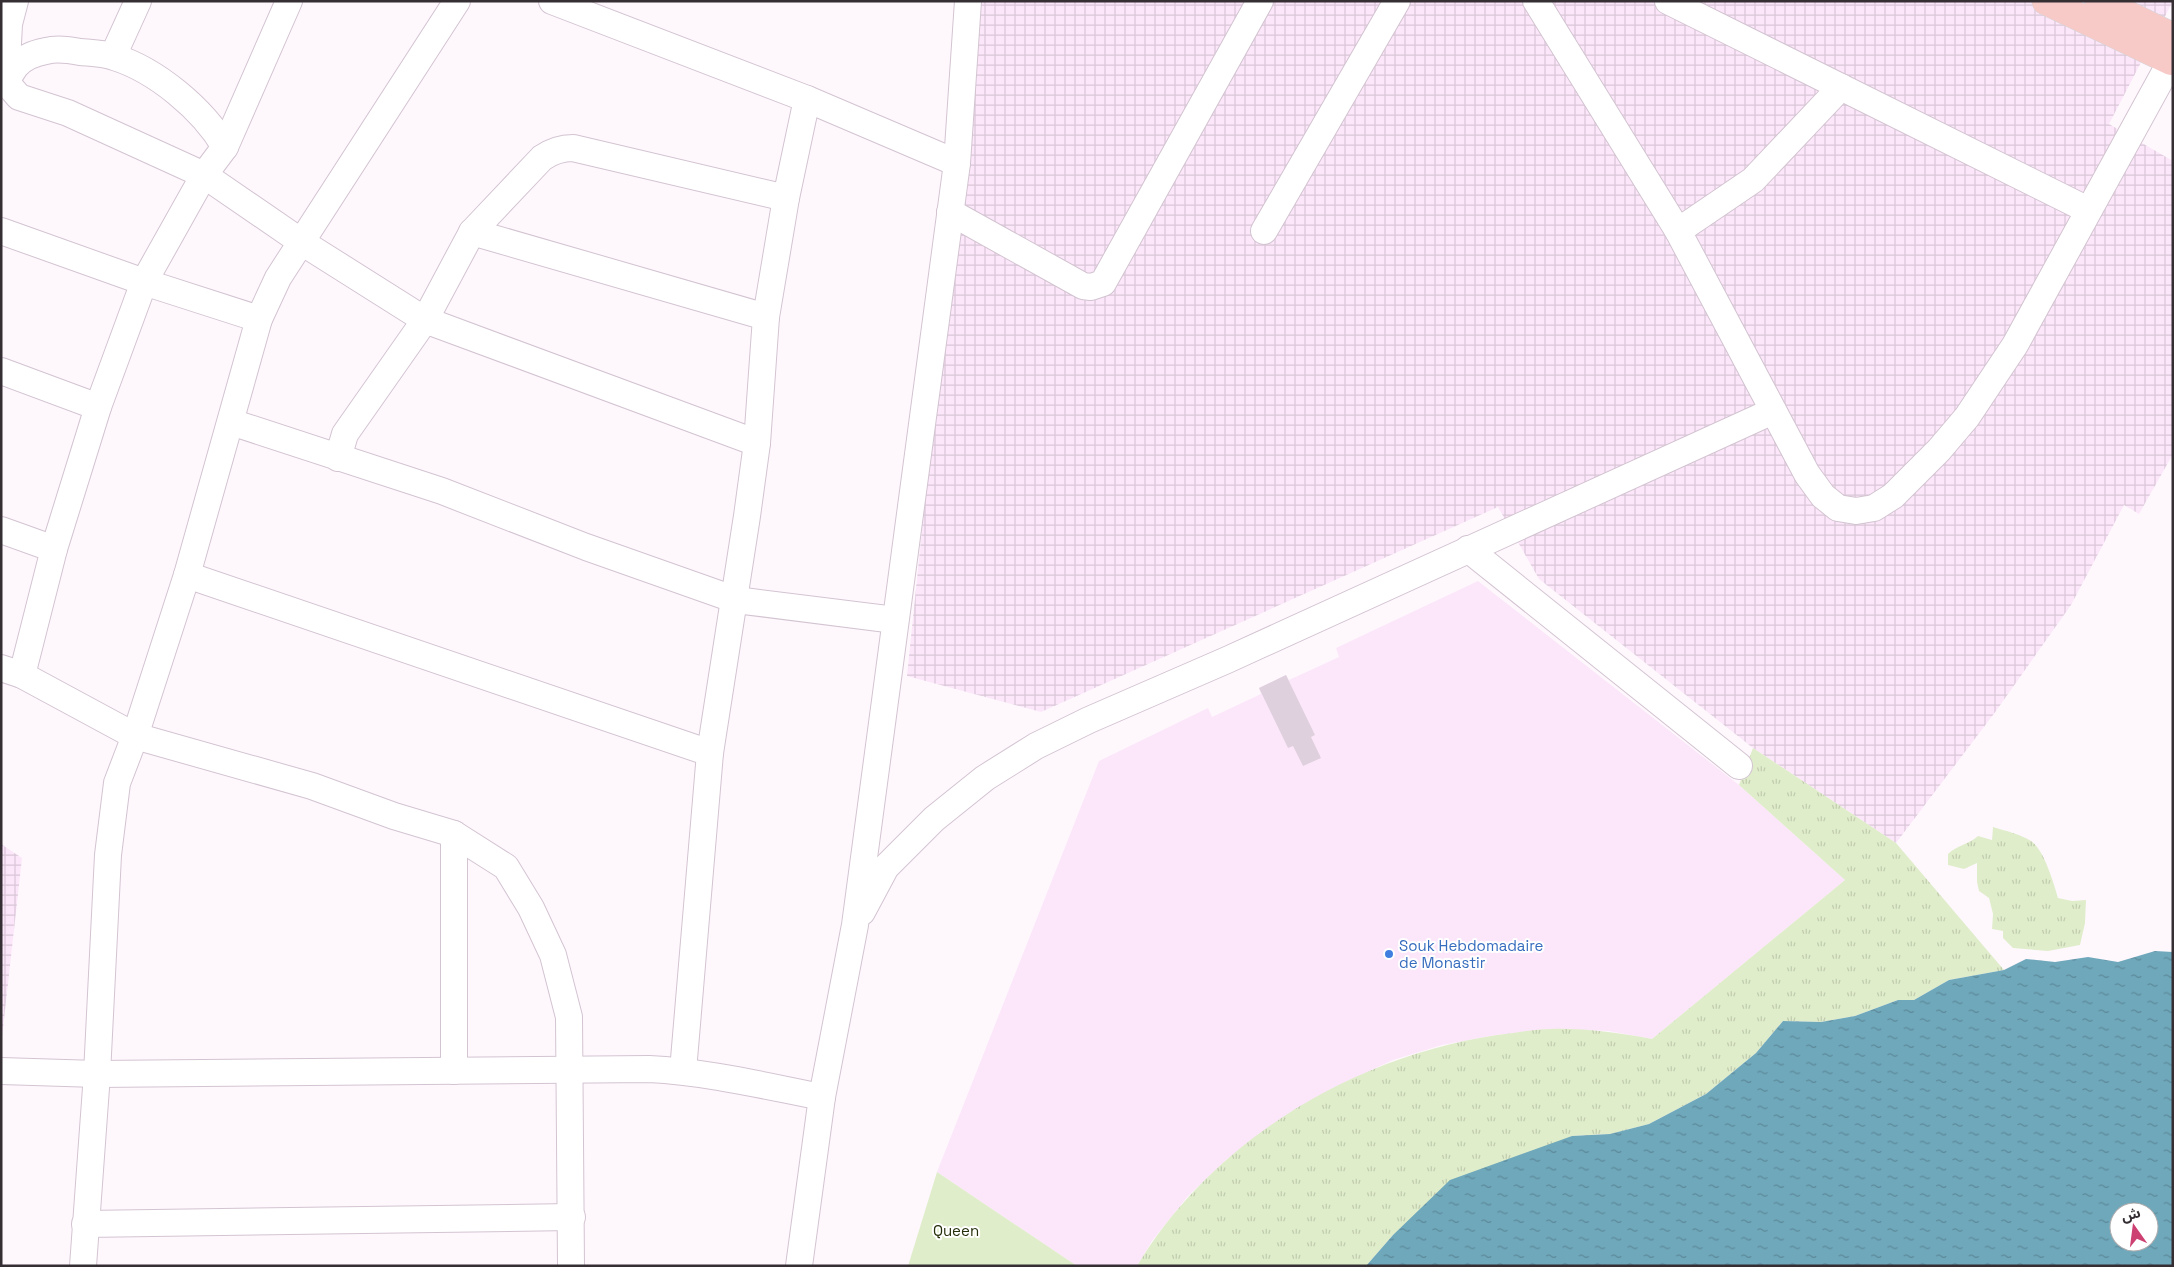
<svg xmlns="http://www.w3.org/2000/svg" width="2174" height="1267" font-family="'Space Grotesk','Noto Sans Arabic',sans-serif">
	<defs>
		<pattern id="industrial-grid" width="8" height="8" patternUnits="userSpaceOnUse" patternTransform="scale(1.25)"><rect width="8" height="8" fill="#fce7fa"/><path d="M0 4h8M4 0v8" fill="none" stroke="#d9c6d7"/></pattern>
		<pattern id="grass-tufts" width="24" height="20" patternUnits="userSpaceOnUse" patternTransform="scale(1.25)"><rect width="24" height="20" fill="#e0edcb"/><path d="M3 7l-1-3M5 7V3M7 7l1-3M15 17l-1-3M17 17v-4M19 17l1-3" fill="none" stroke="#c1ccaf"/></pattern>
		<pattern id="water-ripples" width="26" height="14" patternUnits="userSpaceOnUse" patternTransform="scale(1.25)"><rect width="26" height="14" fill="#6fa8bb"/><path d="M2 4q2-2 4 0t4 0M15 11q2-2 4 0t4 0" fill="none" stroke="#5c8999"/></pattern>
	</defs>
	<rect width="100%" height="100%" fill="#fef8fd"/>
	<polygon fill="#fce7fa" points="1478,581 1739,785 1845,880 1652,1039 1608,1031 1550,1029 1496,1035 1442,1045 1393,1060 1331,1089 1275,1123 1227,1159 1188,1196 1152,1241 1137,1266 1077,1266 937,1172 1099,761 1208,708 1212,717 1261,694 1259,688 1286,675 1289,680 1339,657 1336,648"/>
	<g fill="url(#industrial-grid)">
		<polygon points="970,1 2173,1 2109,124 2173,161 2173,454 2139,514 2124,505 2071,605 1996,711 1896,843 1753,748 1539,579 1498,507 1041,712 907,676 963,131"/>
		<polygon points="1,844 22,858 1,1046"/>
	</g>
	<g fill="url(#grass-tufts)">
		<path d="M1753,748L1896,843L2004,970L1949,980L1914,1000H1898L1855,1016L1821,1022L1783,1021L1756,1053L1706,1094L1649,1124L1610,1134L1572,1136L1393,1235L1366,1266H1137C1215,1136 1364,1050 1513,1033C1526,1031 1539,1029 1551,1029C1585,1028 1619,1033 1652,1039L1845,880L1739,785Z"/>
		<path d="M1993,827C2006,831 2020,834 2031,841C2044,849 2054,884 2058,898L2072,901L2086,900L2085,923L2080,945L2048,951L2013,948L2003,938V931L1992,929L1993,914L1989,898L1979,891L1977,882V863L1964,869L1948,865V854C1957,845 1968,845 1978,836L1992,840Z"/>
	</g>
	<polygon fill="#e0edcb" points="937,1172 1077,1266 908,1266"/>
	<path fill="url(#water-ripples)" fill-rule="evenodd" d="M2155,951L2173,952V1266H1366L1393,1235L1450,1180L1572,1136L1610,1134L1649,1124L1706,1094L1756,1053L1783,1021L1821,1022L1855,1016L1898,1000H1914L1949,980L2004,970L2026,959L2055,962L2088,957L2118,962ZM2119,1212H2149V1242H2119Z"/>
	<polygon fill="#dfd0dd" points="1286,675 1315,735 1311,737 1321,758 1303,766 1293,746 1288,748 1259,688"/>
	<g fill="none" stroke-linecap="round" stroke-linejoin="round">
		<defs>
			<g id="minor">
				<polyline points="15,1 9,24 6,82 19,97 68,113 204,175 303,243 425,320 757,443"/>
				<polyline points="552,1 807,99 957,163"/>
				<polyline points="1536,1 1678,231 1807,474 1823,496 1838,508 1856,511 1874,508 1893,496 1939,450 1967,417 2015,345 2171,61"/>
				<polyline points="1668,1 2088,210"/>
				<polyline points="113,56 138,1"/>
				<path d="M1,83C9,80 11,72 16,66C23,58 35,53 46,51C57,48 69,50 80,52C91,53 104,53 114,57C156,70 203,109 225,147L204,175L144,282L98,407L54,549L22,675"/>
				<polyline points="225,147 289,1"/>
				<polyline points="950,212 1083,286 1091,287 1103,283 1260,1"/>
				<polyline points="1,231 144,282 259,319"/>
				<polyline points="1264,231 1397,1"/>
				<polyline points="1678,231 1753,180 1841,87"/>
				<polyline points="472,232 766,317"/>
				<polyline points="1,371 98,407"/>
				<polyline points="231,422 442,491 586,547 736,600 895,620"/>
				<path d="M338,458L345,434L425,320L472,232L542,158C552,151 561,148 573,148L786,198"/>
				<polyline points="1,530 54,549"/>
				<polyline points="1468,549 1739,766"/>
				<polyline points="187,575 710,753"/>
				<polyline points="1,668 22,675 135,736 312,786 394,816 454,834 506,867 531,908 553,955 569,1017 571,1266"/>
				<polyline points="454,834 454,1071"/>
				<polyline points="862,912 886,867 934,819 985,778 1036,746 1089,720 1227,660 1773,411"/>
				<path d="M1,1071L97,1074L649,1069C708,1072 765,1086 822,1097"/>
				<polyline points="683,1071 710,753 747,516 757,443 766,317 786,198 807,99"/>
				<polyline points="85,1224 572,1217"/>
				<polyline points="83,1266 97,1074 108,855 117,783 135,736 187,575 259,319 278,278 457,1"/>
				<polyline points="799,1266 822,1097 855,925 957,163 968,1"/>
			</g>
			<g id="major">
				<polyline points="2046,1 2171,61 2173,58"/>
				<polyline points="2099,1 2173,37"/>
			</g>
		</defs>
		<use href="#minor" stroke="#d3c4d1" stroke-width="28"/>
		<use href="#major" stroke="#d7d5d6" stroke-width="29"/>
		<use href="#minor" stroke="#fff" stroke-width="26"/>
		<use href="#major" stroke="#f7cac8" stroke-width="28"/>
	</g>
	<circle fill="#3f7fe0" stroke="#fff" stroke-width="2" cx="1389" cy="954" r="5"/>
	<g text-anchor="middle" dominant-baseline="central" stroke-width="4" stroke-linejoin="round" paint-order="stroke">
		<g font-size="15" fill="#366cbe" stroke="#fff" text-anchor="start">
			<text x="1399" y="945">Souk Hebdomadaire<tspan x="1399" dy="17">de Monastir</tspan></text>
		</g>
		<g font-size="15" fill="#232e0a" stroke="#fff">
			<text x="956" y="1230">Queen</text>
		</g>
	</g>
	<rect width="2174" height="1267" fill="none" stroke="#352f34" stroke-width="5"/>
	<g transform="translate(2134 1227) rotate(346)"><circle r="24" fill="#ffffff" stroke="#aeacae"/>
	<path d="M0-4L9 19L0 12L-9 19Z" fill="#cd4172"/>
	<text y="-8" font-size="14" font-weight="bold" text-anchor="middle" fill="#352f34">ش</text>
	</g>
</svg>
